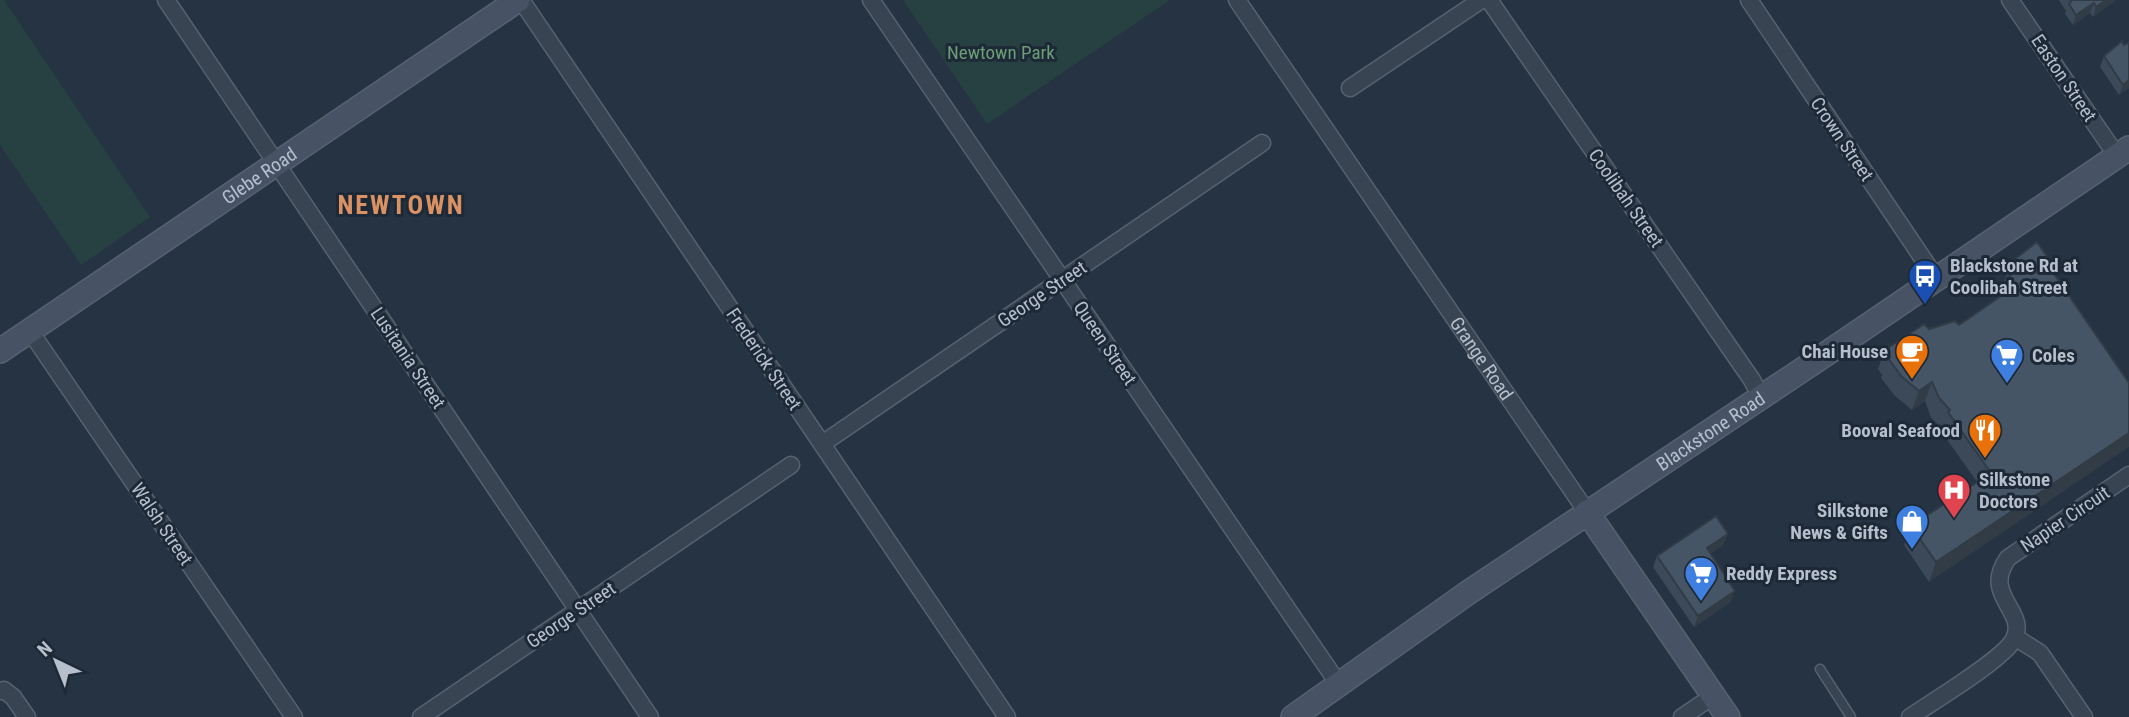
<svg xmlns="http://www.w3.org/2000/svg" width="2129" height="717" font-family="'Roboto Condensed',sans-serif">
	<rect width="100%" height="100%" fill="#253342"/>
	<g fill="#274143">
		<polygon points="0,0 4,0 150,217 81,265 0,145"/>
		<polygon points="903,0 1170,0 987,124"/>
	</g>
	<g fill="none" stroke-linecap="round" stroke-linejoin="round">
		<defs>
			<polyline id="lane" points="1820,669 1851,717"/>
			<g id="street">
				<polyline points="166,0 650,717"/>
				<polyline points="521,0 1007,717"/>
				<polyline points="871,0 1340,686"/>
				<path id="s1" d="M1237,0L1587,512"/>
				<polyline points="1489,0 1752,380 1761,397"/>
				<polyline points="1749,0 1936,278"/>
				<polyline points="2010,0 2117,156"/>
				<polyline points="1350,88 1481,0"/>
				<polyline points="30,331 294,717"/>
				<polyline points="822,444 1262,143"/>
				<polyline points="2015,637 2040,653 2084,717"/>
				<polyline points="0,691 4,690 13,697 27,717"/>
				<polyline points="421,717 791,465"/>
				<polyline points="1682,717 1713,696"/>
				<path d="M1910,717C1932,702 2004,659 2014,639C2028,610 1981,596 2008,558L2129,475"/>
			</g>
			<g id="secondary">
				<path id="s2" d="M0,351L518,0"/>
				<polyline points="1587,512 1728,717"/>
				<path id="s3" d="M1293,717L1469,592L1820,358L2129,148"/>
			</g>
		</defs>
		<use href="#lane" stroke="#57626f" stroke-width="11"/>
		<use href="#street" stroke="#57626f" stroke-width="19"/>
		<use href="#secondary" stroke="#57626f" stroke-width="26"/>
		<use href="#lane" stroke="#394452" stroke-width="8"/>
		<use href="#street" stroke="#394452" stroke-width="16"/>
		<use href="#secondary" stroke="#475365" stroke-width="23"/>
	</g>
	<g fill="#3c4958">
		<polygon points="2059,0 2116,0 2093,17 2090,13 2073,25 2065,14 2066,11"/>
		<polygon points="2124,45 2129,88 2119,95 2100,67 2104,56"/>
		<polygon points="2011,262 2051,262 2049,267 2129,383 1929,582 1904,545 1911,526 1977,482 1941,431 1942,428 1931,418 1925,401 1912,410 1895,396 1881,378 1882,375 1878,369 1885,350 1929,329 1959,325 2000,297 2005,283 2004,281"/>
		<polygon points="1724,544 1710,554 1731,602 1694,627 1653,567 1657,556"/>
	</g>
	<g fill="#313c47">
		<polygon points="2106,0 2116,0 2093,17 2096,7"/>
		<polygon points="2094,3 2090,13 2073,25 2076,15"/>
		<polygon points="2129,80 2129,88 2119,95 2123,85"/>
		<polygon points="1932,382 1925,401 1912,410 1919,391"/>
		<polygon points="2129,433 2129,447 1929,582 1936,562"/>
		<polygon points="1728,534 1724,544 1703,559 1707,548"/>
		<polygon points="1735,591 1731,602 1694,627 1698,616"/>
	</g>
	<g fill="#465566" stroke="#313c47" stroke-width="2">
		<polygon points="2070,0 2106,0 2096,7 2094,3 2076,15 2069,4 2071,2"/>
		<polygon points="2122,41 2124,45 2129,42 2129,80 2123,85 2104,56"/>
		<polygon points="2037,242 2051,262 2048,265 2129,383 2129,433 1936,562 1911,526 1991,473 1948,412 1950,410 1939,398 1932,382 1919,391 1902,377 1888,358 1890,357 1885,350 1924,324 1929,329 1955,321 1959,325 2014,287 2007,278 2017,270 2011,262"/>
		<polygon points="1716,516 1728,534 1707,548 1735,591 1698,616 1657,556"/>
	</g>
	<defs>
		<symbol id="bus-pin" viewBox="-11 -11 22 30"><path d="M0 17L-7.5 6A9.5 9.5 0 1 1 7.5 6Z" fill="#1a4fb4" stroke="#1e2937"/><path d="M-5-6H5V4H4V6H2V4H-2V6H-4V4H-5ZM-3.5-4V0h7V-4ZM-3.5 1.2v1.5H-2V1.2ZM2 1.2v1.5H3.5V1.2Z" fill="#fff"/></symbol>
		<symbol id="cafe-pin" viewBox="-11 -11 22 30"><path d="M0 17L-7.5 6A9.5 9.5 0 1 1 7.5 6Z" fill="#e8710a" stroke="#1e2937"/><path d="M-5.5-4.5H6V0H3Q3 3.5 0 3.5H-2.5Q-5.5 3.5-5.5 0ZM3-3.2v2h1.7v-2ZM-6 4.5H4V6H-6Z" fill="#fff"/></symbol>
		<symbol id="supermarket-pin" viewBox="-11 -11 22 30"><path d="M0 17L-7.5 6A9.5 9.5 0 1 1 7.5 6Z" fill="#3f7fe0" stroke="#1e2937"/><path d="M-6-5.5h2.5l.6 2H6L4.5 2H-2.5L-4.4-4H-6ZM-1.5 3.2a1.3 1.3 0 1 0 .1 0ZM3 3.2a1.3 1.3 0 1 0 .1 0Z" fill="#fff"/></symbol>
		<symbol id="restaurant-pin" viewBox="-11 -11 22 30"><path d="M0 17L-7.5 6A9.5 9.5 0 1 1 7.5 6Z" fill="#e8710a" stroke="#1e2937"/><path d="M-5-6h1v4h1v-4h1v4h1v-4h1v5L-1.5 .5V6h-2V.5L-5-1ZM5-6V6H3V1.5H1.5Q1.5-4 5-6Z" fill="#fff"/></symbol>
		<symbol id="hospital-pin" viewBox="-11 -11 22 30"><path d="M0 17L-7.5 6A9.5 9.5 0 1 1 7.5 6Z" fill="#e0444e" stroke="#1e2937"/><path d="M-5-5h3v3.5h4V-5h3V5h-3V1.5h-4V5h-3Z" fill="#fff"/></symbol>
		<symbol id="shop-pin" viewBox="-11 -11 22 30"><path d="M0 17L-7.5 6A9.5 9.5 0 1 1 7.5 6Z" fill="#3f7fe0" stroke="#1e2937"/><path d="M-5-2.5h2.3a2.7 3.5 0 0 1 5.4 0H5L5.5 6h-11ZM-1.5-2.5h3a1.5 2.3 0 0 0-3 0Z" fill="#fff"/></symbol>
	</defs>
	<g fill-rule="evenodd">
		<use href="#bus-pin" x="1906" y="257" width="38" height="52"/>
		<use href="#cafe-pin" x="1893" y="332" width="38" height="52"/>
		<use href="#supermarket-pin" x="1988" y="336" width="38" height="52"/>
		<use href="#restaurant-pin" x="1966" y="411" width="38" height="52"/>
		<use href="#hospital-pin" x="1935" y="471" width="38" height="52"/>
		<use href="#shop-pin" x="1893" y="502" width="38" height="52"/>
		<use href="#supermarket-pin" x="1682" y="554" width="38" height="52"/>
	</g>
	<g text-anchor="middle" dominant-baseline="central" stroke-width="6" stroke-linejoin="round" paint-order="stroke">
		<g font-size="19" fill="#6c9e76" stroke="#1e2937">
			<text x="1001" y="52">Newtown Park</text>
		</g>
		<g font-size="19" fill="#b6bfcc" stroke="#1e2937">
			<text transform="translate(2064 78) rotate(56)">Easton Street</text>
			<text transform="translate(1842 139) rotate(56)">Crown Street</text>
			<text stroke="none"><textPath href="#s2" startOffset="313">Glebe Road</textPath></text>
			<text transform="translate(1626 198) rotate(55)">Coolibah Street</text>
			<text transform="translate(1042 294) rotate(-34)">George Street</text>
			<text transform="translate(1105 343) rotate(56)">Queen Street</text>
			<text transform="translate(408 358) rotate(56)">Lusitania Street</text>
			<text transform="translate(764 359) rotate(56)">Frederick Street</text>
			<text stroke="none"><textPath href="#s1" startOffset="434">Grange Road</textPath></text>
			<text stroke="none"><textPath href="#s3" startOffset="506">Blackstone Road</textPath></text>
			<text transform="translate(2065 519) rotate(-34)">Napier Circuit</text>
			<text transform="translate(162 524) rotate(56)">Walsh Street</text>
			<text transform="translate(571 615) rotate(-34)">George Street</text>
		</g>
		<g font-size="19" font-weight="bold" fill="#b6bfcc" stroke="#1e2937" text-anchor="start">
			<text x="1950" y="265">Blackstone Rd at<tspan x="1950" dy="22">Coolibah Street</tspan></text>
			<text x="1888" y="351" text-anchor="end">Chai House</text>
			<text x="2032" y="355">Coles</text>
			<text x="1960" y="430" text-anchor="end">Booval Seafood</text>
			<text x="1979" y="479">Silkstone<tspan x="1979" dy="22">Doctors</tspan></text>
			<text x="1888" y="510" text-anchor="end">Silkstone<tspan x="1888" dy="22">News &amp; Gifts</tspan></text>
			<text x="1726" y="573">Reddy Express</text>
		</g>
		<g font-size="26" font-weight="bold" letter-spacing="2" fill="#da9263" stroke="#1e2937">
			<text x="401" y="205">NEWTOWN</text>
		</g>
	</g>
	<g transform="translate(56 661) rotate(317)" stroke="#1e2937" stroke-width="5" paint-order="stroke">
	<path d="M0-5L12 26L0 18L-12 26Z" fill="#b6bfcc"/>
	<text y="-10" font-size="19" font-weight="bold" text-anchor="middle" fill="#b6bfcc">N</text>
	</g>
</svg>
